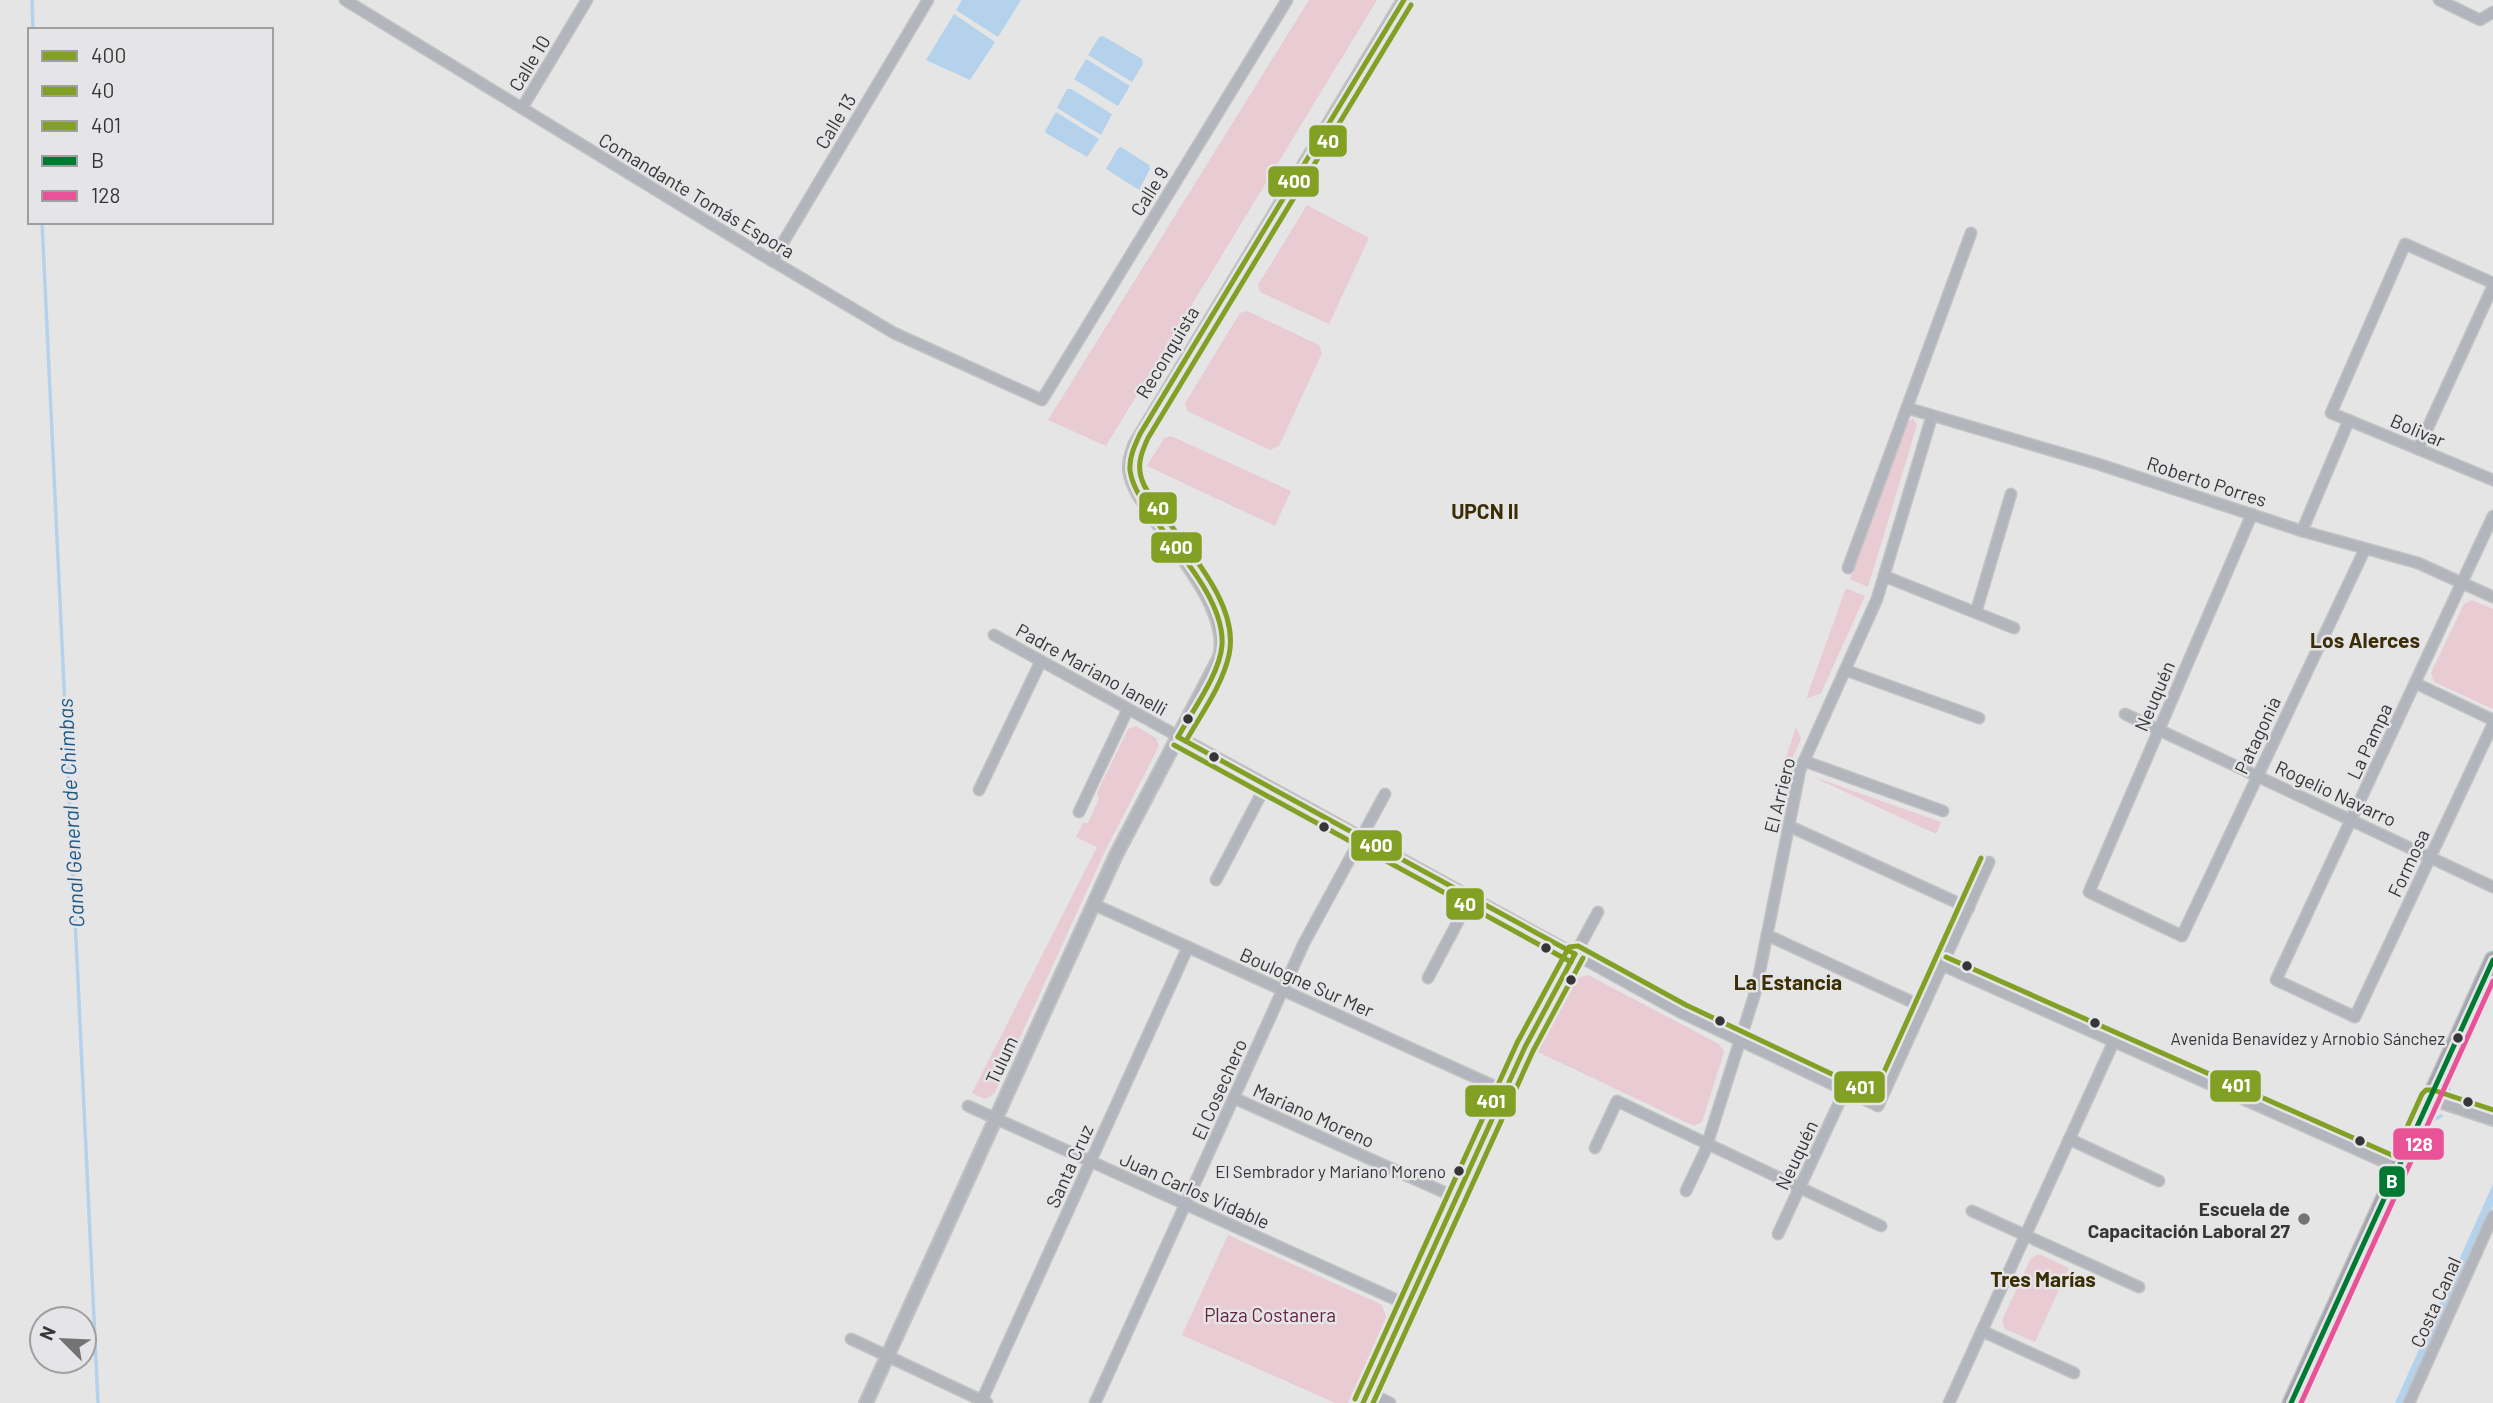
<svg xmlns="http://www.w3.org/2000/svg" width="2493" height="1403" font-family="Barlow,sans-serif">
	<rect width="100%" height="100%" fill="#e5e5e6"/>
	<g fill="#e8cbd3">
		<polygon points="1309,0 1377,0 1106,446 1048,420"/>
		<polygon points="1307,205 1369,238 1329,324 1260,292 1258,285"/>
		<polygon points="1247,311 1319,345 1322,353 1279,446 1270,450 1187,411 1185,403 1240,313"/>
		<polygon points="1913,418 1917,425 1868,587 1850,579 1906,424"/>
		<polygon points="1171,436 1291,491 1275,526 1147,466 1164,438"/>
		<polygon points="1846,588 1865,596 1821,693 1806,699"/>
		<polygon points="2472,600 2493,609 2493,709 2434,682 2431,673 2464,604"/>
		<polygon points="1136,726 1156,738 1159,746 1105,851 994,1094 985,1099 972,1093 1097,847 1076,837 1083,823 1088,823 1099,799 1097,793 1128,729"/>
		<polygon points="1796,727 1801,739 1789,765 1784,763"/>
		<polygon points="1811,776 1941,822 1936,834"/>
		<polygon points="1588,975 1719,1044 1724,1052 1702,1122 1694,1126 1538,1052 1578,978"/>
		<polygon points="1228,1235 1382,1305 1386,1317 1348,1403 1335,1403 1182,1335"/>
		<polygon points="2039,1254 2069,1268 2035,1342 2005,1329 2002,1320 2031,1258"/>
	</g>
	<g fill="#b5d2ec">
		<polygon points="962,0 1021,0 998,37 956,10"/>
		<polygon points="954,14 995,42 970,80 926,60"/>
		<polygon points="1103,36 1142,59 1143,64 1132,82 1088,55 1099,37"/>
		<polygon points="1086,59 1130,86 1118,106 1074,79"/>
		<polygon points="1067,89 1071,89 1112,114 1101,135 1057,108"/>
		<polygon points="1056,112 1099,139 1087,157 1046,133 1045,131"/>
		<polygon points="1121,147 1149,165 1150,169 1139,190 1106,169 1118,148"/>
		<polygon points="2493,1184 2493,1206 2405,1403 2395,1403"/>
	</g>
	<g fill="none" stroke-linecap="round" stroke-linejoin="round">
		<g stroke="#b5d2ec" stroke-width="3.5">
			<polyline points="32,0 33,30"/>
			<polyline points="42,222 98,1403"/>
			<polyline points="2451,1095 2447,1084 2493,983"/>
			<polyline points="2300,1403 2429,1122 2441,1116"/>
		</g>
		<defs>
			<g id="minor">
				<polyline points="345,0 754,250 894,333 1042,400 1287,0"/>
				<polyline points="2439,0 2480,20 2493,12"/>
				<polyline points="522,108 587,0"/>
				<polyline points="772,261 928,0"/>
				<polyline points="2493,283 2405,244 2331,413 2493,480"/>
				<polyline points="1907,408 2098,464 2302,531 2418,563 2493,597"/>
				<polyline points="2418,449 2493,286"/>
				<polyline points="2252,514 2089,892 2182,936 2365,549"/>
				<polyline points="2493,516 2276,980 2355,1017 2493,724"/>
				<polyline points="2302,531 2349,420"/>
				<polyline points="1848,568 1971,233"/>
				<polyline points="1884,576 2014,628"/>
				<polyline points="1976,612 2011,494"/>
				<polyline points="994,635 1682,1013 1878,1106 1989,862"/>
				<polyline points="1845,670 1979,718"/>
				<polyline points="2415,683 2493,720"/>
				<polyline points="2125,714 2493,887"/>
				<polyline points="1804,761 1943,811"/>
				<polyline points="979,790 1041,661"/>
				<polyline points="1079,812 1128,709"/>
				<polyline points="1789,826 1969,908"/>
				<polyline points="1216,880 1266,785"/>
				<polyline points="1093,904 1505,1091"/>
				<polyline points="1767,935 1923,1007"/>
				<polyline points="1942,965 2398,1168"/>
				<polyline points="1428,978 1471,897"/>
				<polyline points="1234,1098 1457,1198"/>
				<polyline points="968,1106 1408,1305"/>
				<polyline points="2069,1139 2159,1181"/>
				<polyline points="1595,1148 1617,1101 1881,1226"/>
				<polyline points="1686,1191 1705,1151 1756,990 1800,770 1877,599 1932,416"/>
				<polyline points="1972,1211 2139,1287"/>
				<polyline points="1778,1234 1845,1090"/>
				<polyline points="1982,1331 2074,1373"/>
				<polyline points="851,1339 987,1403"/>
				<polyline points="1368,1392 1390,1403"/>
				<polyline points="982,1400 1188,947"/>
				<polyline points="1095,1403 1304,943 1385,794"/>
				<polyline points="1363,1403 1525,1047 1598,912"/>
				<polyline points="1949,1403 2114,1041"/>
				<polyline points="2409,1403 2493,1216"/>
			</g>
			<g id="tertiary">
				<polyline points="2430,1098 2493,1119"/>
				<path d="M866,1403L1116,855L1220,657C1231,612 1179,554 1155,519C1145,504 1133,489 1130,471C1129,462 1132,454 1135,445L1404,0"/>
			</g>
			<polyline id="primary" points="2291,1403 2493,960"/>
		</defs>
		<use href="#minor" stroke="#c2c2c3" stroke-width="13"/>
		<use href="#tertiary" stroke="#c2c2c3" stroke-width="16"/>
		<use href="#primary" stroke="#c2c2c3" stroke-width="19"/>
		<use href="#minor" stroke="#b3b5bc" stroke-width="10"/>
		<use href="#tertiary" stroke="#b3b5bc" stroke-width="12"/>
		<use href="#primary" stroke="#a3a5ad" stroke-width="16"/>
		<defs>
			<g id="bus-1">
				<path d="M1178,737C1192,711 1220,674 1222,645C1225,600 1175,549 1151,514C1142,500 1132,486 1130,470C1129,457 1135,445 1140,434L1404,0"/>
				<polyline points="1178,737 1575,954"/>
				<polyline points="1363,1403 1525,1047 1575,954"/>
			</g>
			<g id="bus-2">
				<path d="M1186,741C1201,714 1222,686 1229,655C1242,597 1169,533 1144,485C1136,468 1140,455 1148,438L1411,5"/>
				<polyline points="1174,745 1571,962"/>
				<polyline points="1373,1403 1533,1051 1583,958"/>
			</g>
			<g id="bus-3">
				<polyline points="1946,957 2394,1156 2422,1094 2426,1090 2433,1090 2493,1110"/>
				<polyline points="1355,1399 1517,1043 1569,947 1578,946 1686,1005 1874,1094 1981,858"/>
			</g>
			<polyline id="bus-4" points="2291,1403 2493,960"/>
			<polyline id="bus-5" points="2301,1403 2493,981"/>
		</defs>
		<use href="#bus-1" stroke="#e5e4e7" stroke-width="10"/>
		<use href="#bus-2" stroke="#e5e4e7" stroke-width="10"/>
		<use href="#bus-3" stroke="#e5e4e7" stroke-width="10"/>
		<use href="#bus-4" stroke="#e5e4e7" stroke-width="10"/>
		<use href="#bus-5" stroke="#e5e4e7" stroke-width="10"/>
		<use href="#bus-1" stroke="#82a023" stroke-width="5"/>
		<use href="#bus-2" stroke="#82a023" stroke-width="5"/>
		<use href="#bus-3" stroke="#82a023" stroke-width="5"/>
		<use href="#bus-4" stroke="#007a32" stroke-width="5"/>
		<use href="#bus-5" stroke="#e95297" stroke-width="5"/>
	</g>
	<g fill="#363637" stroke="#e5e4e7" stroke-width="2.5">
		<circle cx="1188" cy="719" r="6"/>
		<circle cx="1214" cy="757" r="6"/>
		<circle cx="1324" cy="827" r="6"/>
		<circle cx="1546" cy="948" r="6"/>
		<circle cx="1967" cy="966" r="6"/>
		<circle cx="1571" cy="980" r="6"/>
		<circle cx="1720" cy="1021" r="6"/>
		<circle cx="2095" cy="1023" r="6"/>
		<circle cx="2458" cy="1038" r="6"/>
		<circle cx="2468" cy="1102" r="6"/>
		<circle cx="2360" cy="1141" r="6"/>
		<circle cx="1459" cy="1171" r="6"/>
	</g>
	<circle fill="#737374" stroke="#e5e4e7" stroke-width="2.5" cx="2304" cy="1219" r="7"/>
	<g text-anchor="middle" dominant-baseline="central" stroke-width="5" stroke-linejoin="round" paint-order="stroke">
		<g font-size="17" fill="#363637" stroke="#e5e4e7" text-anchor="end">
			<text x="2445" y="1038">Avenida Benavídez y Arnobio Sánchez</text>
			<text x="1446" y="1171">El Sembrador y Mariano Moreno</text>
		</g>
		<g font-size="19" fill="#363637" stroke="#e5e4e7">
			<text transform="translate(529 63) rotate(-59)">Calle 10</text>
			<text transform="translate(835 121) rotate(-59)">Calle 13</text>
			<text transform="translate(1149 191) rotate(-58)">Calle 9</text>
			<text transform="translate(697 195) rotate(31)">Comandante Tomás Espora</text>
			<text transform="translate(1167 352) rotate(-59)">Reconquista</text>
			<text transform="translate(2418 430) rotate(23)">Bolivar</text>
			<text transform="translate(2207 481) rotate(18)">Roberto Porres</text>
			<text transform="translate(1092 669) rotate(29)">Padre Mariano Ianelli</text>
			<text transform="translate(2154 696) rotate(-67)">Neuquén</text>
			<text transform="translate(2257 735) rotate(-65)">Patagonia</text>
			<text transform="translate(2369 741) rotate(-65)">La Pampa</text>
			<text transform="translate(2336 793) rotate(25)">Rogelio Navarro</text>
			<text transform="translate(1779 795) rotate(-76)">El Arriero</text>
			<text transform="translate(2408 863) rotate(-65)">Formosa</text>
			<text transform="translate(1307 982) rotate(24)">Boulogne Sur Mer</text>
			<text transform="translate(1001 1060) rotate(-65)">Tulum</text>
			<text transform="translate(1219 1089) rotate(-66)">El Cosechero</text>
			<text transform="translate(1314 1115) rotate(24)">Mariano Moreno</text>
			<text transform="translate(1796 1155) rotate(-65)">Neuquén</text>
			<text transform="translate(1069 1166) rotate(-66)">Santa Cruz</text>
			<text transform="translate(1195 1190) rotate(24)">Juan Carlos Vidable</text>
			<text transform="translate(2435 1302) rotate(-66)">Costa Canal</text>
		</g>
		<g font-size="19" font-weight="bold" fill="#363637" stroke="#e5e4e7" text-anchor="end">
			<text x="2290" y="1208">Escuela de<tspan x="2290" dy="22">Capacitación Laboral 27</tspan></text>
		</g>
		<g font-size="19" fill="#64233a" stroke="#e5e4e7">
			<text x="1270" y="1314">Plaza Costanera</text>
		</g>
		<g font-size="21" font-weight="bold" fill="#3c2e04" stroke="#e5e4e7">
			<text x="1485" y="510">UPCN II</text>
			<text x="2365" y="639">Los Alerces</text>
			<text x="1788" y="981">La Estancia</text>
			<text x="2043" y="1278">Tres Marías</text>
		</g>
		<g font-size="21" font-style="italic" fill="#1b5987" stroke="#e5e4e7">
			<text transform="translate(70 813) rotate(-93)">Canal General de Chimbas</text>
		</g>
	</g>
	<g stroke="#e5e4e7" stroke-width="2.5">
		<rect x="1308" y="124" width="40" height="34" rx="7" fill="#82a023"/>
		<rect x="1267" y="165" width="53" height="33" rx="7" fill="#82a023"/>
		<rect x="1138" y="491" width="40" height="34" rx="7" fill="#82a023"/>
		<rect x="1150" y="531" width="53" height="33" rx="7" fill="#82a023"/>
		<rect x="1350" y="829" width="53" height="33" rx="7" fill="#82a023"/>
		<rect x="1445" y="887" width="40" height="34" rx="7" fill="#82a023"/>
		<rect x="2209" y="1069" width="53" height="34" rx="7" fill="#82a023"/>
		<rect x="1833" y="1070" width="53" height="34" rx="7" fill="#82a023"/>
		<rect x="1464" y="1084" width="53" height="34" rx="7" fill="#82a023"/>
		<rect x="2392" y="1127" width="53" height="34" rx="7" fill="#e95297"/>
		<rect x="2378" y="1165" width="28" height="33" rx="7" fill="#007a32"/>
	</g>
	<g font-size="19" text-anchor="middle" font-weight="bold" fill="#fff">
		<text x="1328" y="148">40</text>
		<text x="1294" y="188">400</text>
		<text x="1158" y="515">40</text>
		<text x="1176" y="554">400</text>
		<text x="1376" y="852">400</text>
		<text x="1465" y="911">40</text>
		<text x="2236" y="1092">401</text>
		<text x="1860" y="1094">401</text>
		<text x="1491" y="1108">401</text>
		<text x="2419" y="1151">128</text>
		<text x="2392" y="1188">B</text>
	</g>
	<rect x="28" y="28" width="245" height="196" fill="#e5e4e7" stroke="#9f9ea1" stroke-width="2"/>
	<rect x="42" y="51" width="35" height="10" fill="#82a023" stroke="#9f9ea1" stroke-width="2"/>
	<text x="91" y="63" font-size="21" fill="#363637">400</text>
	<rect x="42" y="86" width="35" height="10" fill="#82a023" stroke="#9f9ea1" stroke-width="2"/>
	<text x="91" y="98" font-size="21" fill="#363637">40</text>
	<rect x="42" y="121" width="35" height="10" fill="#82a023" stroke="#9f9ea1" stroke-width="2"/>
	<text x="91" y="133" font-size="21" fill="#363637">401</text>
	<rect x="42" y="156" width="35" height="10" fill="#007a32" stroke="#9f9ea1" stroke-width="2"/>
	<text x="91" y="168" font-size="21" fill="#363637">B</text>
	<rect x="42" y="191" width="35" height="10" fill="#e95297" stroke="#9f9ea1" stroke-width="2"/>
	<text x="91" y="203" font-size="21" fill="#363637">128</text>
	<g transform="translate(63 1340) rotate(294)"><circle r="33" fill="#e5e4e7" stroke="#9f9ea1" stroke-width="2"/>
	<path d="M0-5L12 26L0 18L-12 26Z" fill="#737374"/>
	<text y="-10" font-size="19" font-weight="bold" text-anchor="middle" fill="#363637">N</text>
	</g>
</svg>
